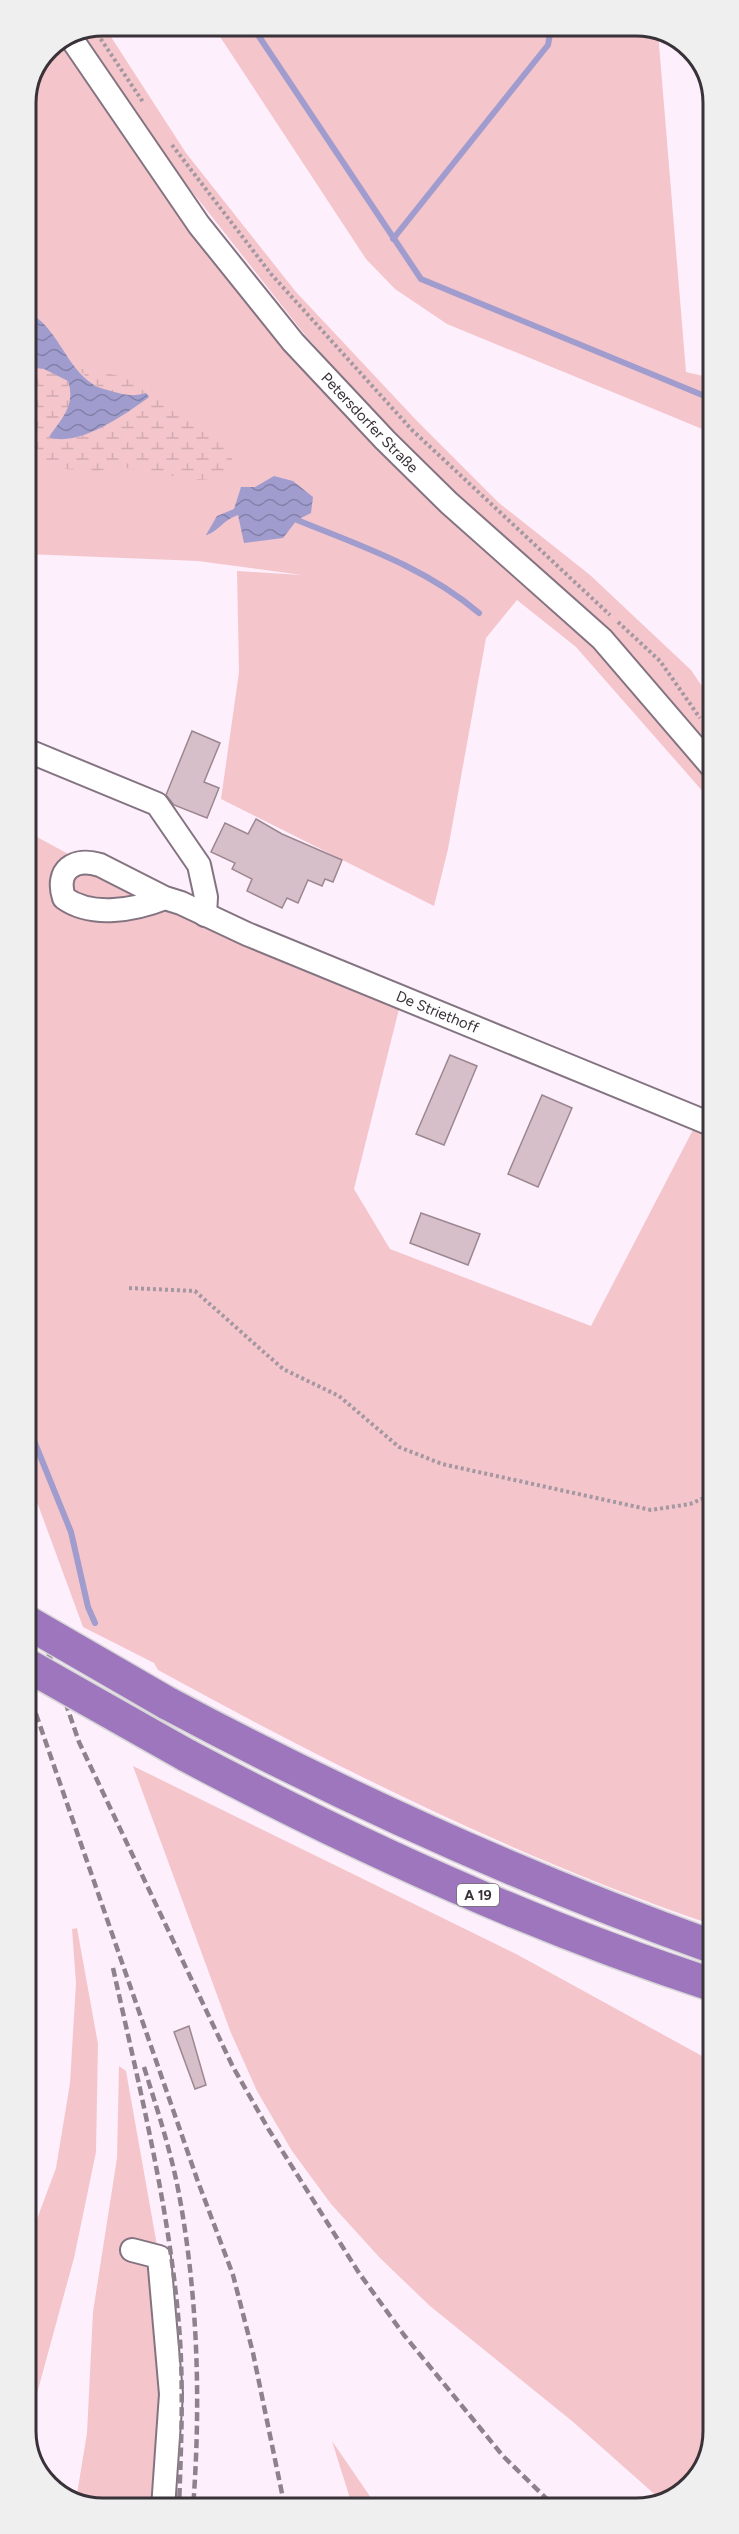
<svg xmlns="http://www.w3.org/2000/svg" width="739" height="2534" font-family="Figtree,sans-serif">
	<defs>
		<pattern id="wetland-marsh" width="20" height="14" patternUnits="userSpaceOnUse" patternTransform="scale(1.5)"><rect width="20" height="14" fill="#f4c6cb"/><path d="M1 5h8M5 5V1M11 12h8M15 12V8" fill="none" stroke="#d2abaf"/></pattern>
		<pattern id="water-waves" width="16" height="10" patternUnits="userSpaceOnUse" patternTransform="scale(1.5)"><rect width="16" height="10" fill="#a09cce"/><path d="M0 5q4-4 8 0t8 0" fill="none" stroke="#8380a8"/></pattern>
	</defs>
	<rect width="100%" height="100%" fill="#feeffc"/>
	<g fill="#f4c6cb">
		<polygon points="104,26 186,153 296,292 418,422 499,503 590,575 691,670 712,701 712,747 609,629 468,504 371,408 305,335 153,142 83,33"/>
		<polygon points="213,26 646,26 658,32 686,372 712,378 712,433 447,324 395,289 366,259"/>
		<polygon points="63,42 175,211 261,322 412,483 566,619 644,701 712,784 712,802 576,647 517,600 486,638 448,849 434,906 221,799 239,672 237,571 302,575 198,561 26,554 26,102 48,48"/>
		<path d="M26,831L195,923L399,1009L354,1189L390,1249L591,1326L696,1124L713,1131V1925C520,1859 336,1768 158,1670L154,1663L83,1627L26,1472Z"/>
		<polygon points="133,1766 518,1955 713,2062 713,2432 697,2479 660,2499 572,2421 430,2306 380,2258 331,2204 292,2151 257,2091 231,2033"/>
		<polygon points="77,1928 98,2044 96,2152 74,2258 27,2430 27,2246 56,2168 70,2083 76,1983 72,1929"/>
		<polygon points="119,2066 126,2071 159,2257 163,2508 97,2508 76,2500 87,2433 93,2312 117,2158"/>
		<polygon points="332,2441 378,2508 353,2508"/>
	</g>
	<path fill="url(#wetland-marsh)" d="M61,343L82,363L95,370L150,384L179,410L213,429L234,462L225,478L198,480L120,467L98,471L65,469L36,462L27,436L26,363L28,367L44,369L68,381L71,403L49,437L71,439L110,424L149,397L146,393C108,405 78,375 61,343Z"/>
	<g fill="url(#water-waves)">
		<path d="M26,311C58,326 65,367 94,385C99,388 105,389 111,391C126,395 131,397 146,393L149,397C126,414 78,448 49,437C62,418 76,405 68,381L44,369L28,367L26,363Z"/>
		<path d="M274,476L293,481L313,497L311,513L297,520L283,538L244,543L238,515C224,519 218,532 206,535L217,516L234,509L241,487H255Z"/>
	</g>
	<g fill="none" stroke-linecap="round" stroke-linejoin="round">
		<g stroke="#a09cce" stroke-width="6">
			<polyline points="252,26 421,279 712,399"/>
			<polyline points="393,239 548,45 550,34 546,26"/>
			<path d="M297,520C361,546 425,567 479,613"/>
			<polyline points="26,1421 71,1532 88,1607 95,1623"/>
		</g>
	</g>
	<g fill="#d6bfc9" stroke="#9c8790" stroke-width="1.5">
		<polygon points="192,731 220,743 204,782 219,788 207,818 174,805 166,795"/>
		<polygon points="256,819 282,834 342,860 333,882 325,879 322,886 308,880 298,903 287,898 282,908 247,891 252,879 232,869 235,863 211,852 225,823 248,834"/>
		<polygon points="450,1055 477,1066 444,1145 416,1134"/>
		<polygon points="542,1095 572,1108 538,1187 508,1174"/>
		<polygon points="421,1213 480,1234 468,1265 410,1243"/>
		<polygon points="189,2026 206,2085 195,2089 174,2032"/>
	</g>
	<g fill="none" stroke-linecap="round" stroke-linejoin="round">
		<defs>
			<g id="minor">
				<path id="s1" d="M71,38L199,225L293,342L385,440L449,503L602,639L712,767"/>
				<polyline points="26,750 157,804 199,865 206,897 205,915"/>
				<path id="s2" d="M165,898C135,910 92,918 64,898C55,870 74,857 100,865L165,898L181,903L247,934L713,1125"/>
				<polyline points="132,2250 159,2257 171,2394 163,2508"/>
			</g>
			<g id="highway">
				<path d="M167,1703C345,1798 523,1879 713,1947"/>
				<path d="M186,1755C355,1845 531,1926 713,1985"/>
			</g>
		</defs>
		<use href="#minor" stroke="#847482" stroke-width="26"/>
		<use href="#highway" stroke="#d7d6d7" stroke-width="36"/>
		<g stroke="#a397a1" stroke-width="4" stroke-dasharray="3 3" stroke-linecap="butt">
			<polyline points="94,29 143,102"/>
			<polyline points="172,145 271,274 412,430 610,615"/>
			<polyline points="618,622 660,661 700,718"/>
			<polyline points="129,1288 195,1291 283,1369 339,1396 399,1447 442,1464 651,1510 690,1504 713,1494"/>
		</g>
		<use href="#minor" stroke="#fff" stroke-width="22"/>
		<use href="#highway" stroke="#9d76be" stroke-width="33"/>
		<g stroke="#8e838c" stroke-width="4.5" stroke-dasharray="9 4.5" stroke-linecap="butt">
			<polyline points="26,1587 79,1742 233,2067 269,2130 359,2273 404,2335 503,2456 555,2507"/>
			<polyline points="27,1688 197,2179 233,2275 253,2353 285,2508"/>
			<path d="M113,1968C139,2086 169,2205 179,2326C184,2387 181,2447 179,2508"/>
			<path d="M144,2067C157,2109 171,2151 179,2194C198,2297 201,2404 193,2508"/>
		</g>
		<defs>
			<g id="highway-bridge">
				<polyline points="27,1622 167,1703"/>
				<polyline points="27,1665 186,1755"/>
			</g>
		</defs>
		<use href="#highway-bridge" stroke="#d7d6d7" stroke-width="36" stroke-linecap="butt"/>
		<use href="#highway-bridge" stroke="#9d76be" stroke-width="33"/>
	</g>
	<g text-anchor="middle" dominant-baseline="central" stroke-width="6" stroke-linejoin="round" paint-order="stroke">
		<rect fill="#fff" stroke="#747074" stroke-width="1.5" x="457" y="1884" width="42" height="22" rx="4.5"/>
		<g font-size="14" font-weight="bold" fill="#393238">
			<text x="478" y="1895">A 19</text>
		</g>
		<g font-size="15" fill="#393238" stroke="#fff">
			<text stroke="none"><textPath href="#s1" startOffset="488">Petersdorfer Straße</textPath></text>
			<text stroke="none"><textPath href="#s2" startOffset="538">De Striethoff</textPath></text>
		</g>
	</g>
	<path d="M0 0H739V2534H0ZM103 36H636A67 67 0 0 1 703 103V2431A67 67 0 0 1 636 2498H103A67 67 0 0 1 36 2431V103A67 67 0 0 1 103 36Z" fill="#efefef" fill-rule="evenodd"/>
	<path fill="none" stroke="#393238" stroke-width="3" d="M103 36H636A67 67 0 0 1 703 103V2431A67 67 0 0 1 636 2498H103A67 67 0 0 1 36 2431V103A67 67 0 0 1 103 36Z"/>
</svg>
